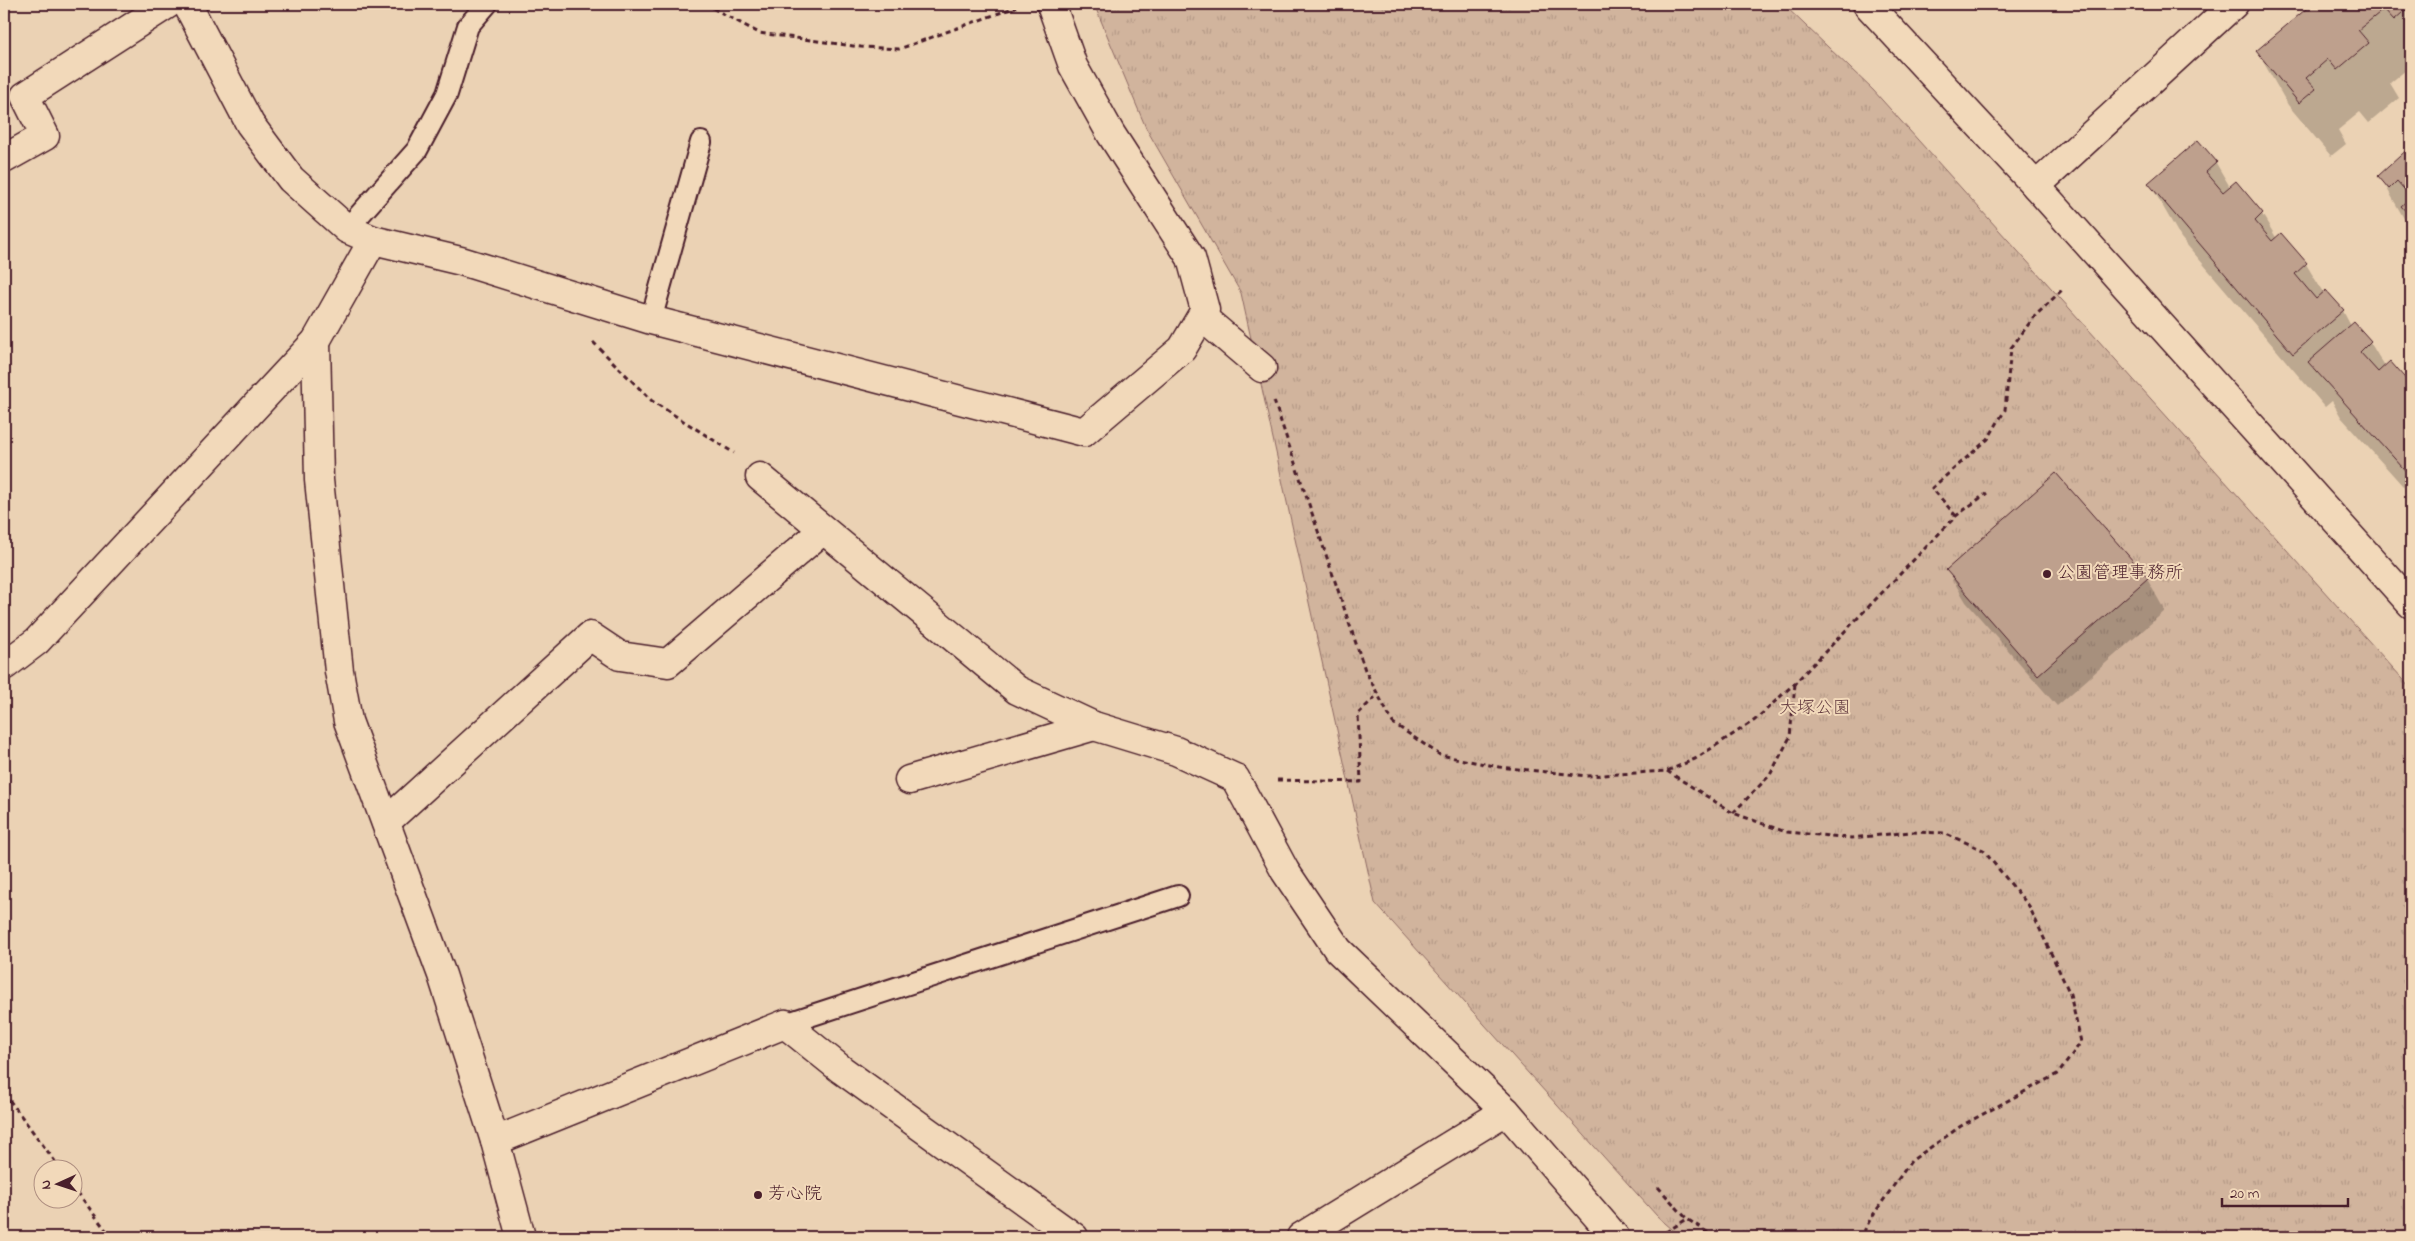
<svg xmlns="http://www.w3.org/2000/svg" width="2415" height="1241" font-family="'Indie Flower','Klee One',sans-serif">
	<defs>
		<pattern id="park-tufts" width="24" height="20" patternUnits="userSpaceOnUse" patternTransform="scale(1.25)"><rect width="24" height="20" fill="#d1b49d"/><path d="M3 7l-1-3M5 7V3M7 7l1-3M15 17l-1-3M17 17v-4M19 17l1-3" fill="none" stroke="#b59a87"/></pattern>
	</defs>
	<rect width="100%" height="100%" fill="#ebd2b4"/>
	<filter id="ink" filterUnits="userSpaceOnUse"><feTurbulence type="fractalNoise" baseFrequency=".02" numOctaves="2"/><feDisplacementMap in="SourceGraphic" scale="10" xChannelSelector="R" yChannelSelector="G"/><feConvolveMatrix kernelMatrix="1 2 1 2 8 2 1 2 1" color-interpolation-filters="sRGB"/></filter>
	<g filter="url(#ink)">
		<polygon fill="url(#park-tufts)" stroke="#8e6a64" points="1094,4 1783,4 1873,90 2411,688 2411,1237 1681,1237 1657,1216 1375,903 1241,293 1146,128"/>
		<g fill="#0003">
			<polygon points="2313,4 2411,4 2411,66 2390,83 2399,98 2369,123 2360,112 2338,130 2346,144 2331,156 2288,105 2257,51"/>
			<polygon points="2411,147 2411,231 2380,176"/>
			<polygon points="2216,163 2230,187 2236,182 2262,214 2277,239 2281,235 2306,264 2324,294 2343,311 2351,326 2354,323 2370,342 2385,367 2390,363 2411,387 2411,495 2341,417 2332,401 2325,407 2181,238 2150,184"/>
			<polygon points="1947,570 2147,579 2165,611 2057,706 1966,602"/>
		</g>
		<g fill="#bea08d" stroke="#4a1f2b">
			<polygon points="2312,4 2411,5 2394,20 2384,9 2358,30 2369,43 2337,70 2328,59 2306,78 2316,89 2299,103 2256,51"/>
			<polygon points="2198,140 2217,162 2206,172 2223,192 2236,181 2263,213 2255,221 2272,241 2281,233 2307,263 2295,274 2316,299 2326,290 2344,310 2293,354 2148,183"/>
			<polygon points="2411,146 2411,217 2401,206 2411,197 2397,181 2389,189 2378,176"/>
			<polygon points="2354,322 2371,341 2360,352 2378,372 2390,361 2411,385 2411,396 2409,399 2411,401 2411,477 2308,362"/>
			<polygon points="2056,473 2148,578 2038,675 1946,570"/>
		</g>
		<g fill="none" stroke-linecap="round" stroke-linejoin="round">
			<defs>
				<g id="service">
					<polyline points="347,229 417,150 447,94 468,26 487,4"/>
					<polyline points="651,320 701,142"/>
					<polyline points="785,1024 1178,896"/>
				</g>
				<g id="minor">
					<polyline points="187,4 250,124 291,179 347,229 373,240 461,261 651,320 1084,432 1182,349 1205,310 1191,258 1111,134 1073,66 1051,4"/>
					<polyline points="4,159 45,136 25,96 168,4"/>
					<polyline points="1202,317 1262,368"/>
					<polyline points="316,341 319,480 339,671 348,721 442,975 495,1141 521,1237"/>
					<polyline points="760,477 1017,690 1094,726 1176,751 1235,778 1285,871 1338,950 1506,1111 1615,1237"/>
					<polyline points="4,666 37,641 316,341 373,240"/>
					<polyline points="909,780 1094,726"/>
					<polyline points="386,822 590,636 620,656 668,663 823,530"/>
					<polyline points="495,1141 785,1024 842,1070 1074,1237"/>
					<polyline points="1301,1237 1506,1111"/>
				</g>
				<g id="tertiary">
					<polyline points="1867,4 2036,186 2411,604"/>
					<polyline points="2036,186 2234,4"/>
				</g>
			</defs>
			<use href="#service" stroke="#4a1f2b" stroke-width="24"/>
			<use href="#minor" stroke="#4a1f2b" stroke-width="31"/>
			<use href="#tertiary" stroke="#4a1f2b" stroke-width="31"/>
			<g stroke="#4a1f2b" stroke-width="3" stroke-dasharray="5 4" stroke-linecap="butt">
				<polyline points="705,4 759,33 861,47 899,49 1016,7"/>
				<polyline points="593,342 652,401 734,453"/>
				<polyline points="1274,401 1365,670 1393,723 1440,755 1499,767 1587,776 1667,771 1695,759 1755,720 1795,683 1956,516 1987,493"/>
				<polyline points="1956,516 1932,488 1988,439 2005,410 2011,348 2034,317 2063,289"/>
				<polyline points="1667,771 1733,813 1786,832 1852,838 1910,832 1944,833 1983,850 2029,906 2070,994 2081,1042 2059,1073 1961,1126 1911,1161 1871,1218 1861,1237"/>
				<polyline points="1277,780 1361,782 1358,714 1378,694"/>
				<polyline points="1733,813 1770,775 1790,737 1795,684"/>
				<polyline points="4,1093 60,1168"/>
				<polyline points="72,1185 111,1237"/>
				<polyline points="1658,1187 1687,1219 1715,1237"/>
				<polyline points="1658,1237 1687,1219"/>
			</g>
			<use href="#service" stroke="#f2d9ba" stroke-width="20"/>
			<use href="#minor" stroke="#f2d9ba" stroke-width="28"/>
			<use href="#tertiary" stroke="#f2d9ba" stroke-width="28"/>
		</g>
	</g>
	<g fill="#4a1f2b" stroke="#f2d9ba" stroke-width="2">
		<circle cx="2047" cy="574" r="5"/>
		<circle cx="758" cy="1195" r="5"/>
	</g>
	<g text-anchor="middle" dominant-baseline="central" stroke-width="4" stroke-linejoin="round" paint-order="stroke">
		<g font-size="18" fill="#4a1f2b" stroke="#f2d9ba" text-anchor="start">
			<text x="2057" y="574">公園管理事務所</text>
			<text x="768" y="1195">芳心院</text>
		</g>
		<g font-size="18" fill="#653d42" stroke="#f2d9ba">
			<text x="1815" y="709">大塚公園</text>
		</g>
	</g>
	<rect width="2415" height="1241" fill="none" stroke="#f2d9ba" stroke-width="20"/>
	<rect x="10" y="10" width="2395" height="1221" fill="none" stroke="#4a1f2b" stroke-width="2" filter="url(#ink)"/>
	<g transform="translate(58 1184) rotate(267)"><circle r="24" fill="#f2d9ba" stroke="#af8f81"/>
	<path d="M0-4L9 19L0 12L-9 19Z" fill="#4a1f2b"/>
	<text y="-8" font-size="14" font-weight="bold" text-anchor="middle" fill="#4a1f2b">N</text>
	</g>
	<path d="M2222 1198v8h126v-8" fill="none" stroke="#4a1f2b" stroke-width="2.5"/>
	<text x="2230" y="1198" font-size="15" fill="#4a1f2b" stroke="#f2d9ba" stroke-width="4" paint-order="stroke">20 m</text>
</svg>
